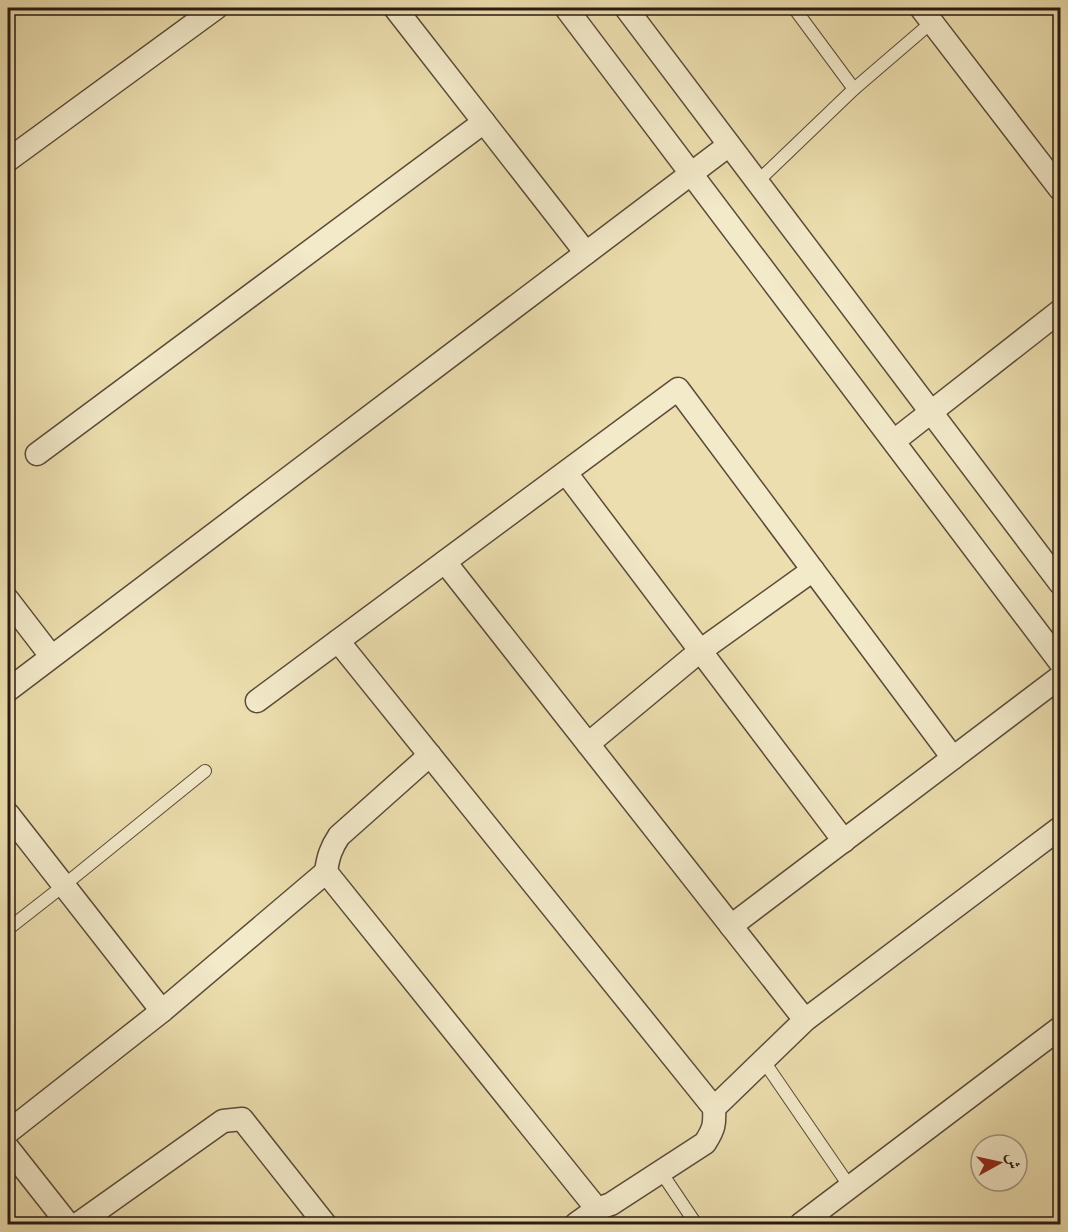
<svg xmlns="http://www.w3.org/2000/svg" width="1068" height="1232" font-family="'IM FELL DW Pica',Amiri,serif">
	<rect width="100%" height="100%" fill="#ecdeae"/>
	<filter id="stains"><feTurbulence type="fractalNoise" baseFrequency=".00333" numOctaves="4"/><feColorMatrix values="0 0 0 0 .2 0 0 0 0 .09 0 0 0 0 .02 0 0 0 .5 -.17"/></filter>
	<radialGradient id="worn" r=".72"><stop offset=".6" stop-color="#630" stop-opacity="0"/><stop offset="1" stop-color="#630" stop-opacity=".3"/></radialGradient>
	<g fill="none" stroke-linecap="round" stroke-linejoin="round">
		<defs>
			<g id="service">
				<polyline points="794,8 854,89"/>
				<polyline points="757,182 854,89 932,22"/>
				<polyline points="8,929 63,886 205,771"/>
				<polyline points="763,1060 850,1187"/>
				<polyline points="661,1172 696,1224"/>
			</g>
			<g id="minor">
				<polyline points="395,8 586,253"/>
				<polyline points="566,8 1060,662"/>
				<polyline points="626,8 1060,583"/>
				<polyline points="921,8 1060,189"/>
				<polyline points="8,160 216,8"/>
				<polyline points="894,441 1060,311"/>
				<polyline points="37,454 484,122"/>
				<polyline points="566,473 844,841"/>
				<polyline points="445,562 805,1020"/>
				<polyline points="8,600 51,656"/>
				<path d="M338,641L714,1108C715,1124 714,1129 705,1143L611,1204L597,1209"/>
				<polyline points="8,690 729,145"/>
				<polyline points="257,701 678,389 953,758"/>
				<polyline points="588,744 700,651 813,570"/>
				<polyline points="8,814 162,1011"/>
				<path d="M326,872C328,857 331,848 339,836L430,755"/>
				<polyline points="731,926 1060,677"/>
				<polyline points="714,1108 805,1020 1060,828"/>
				<polyline points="8,1132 162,1011 326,872 597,1209 576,1224"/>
				<polyline points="8,1148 68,1224"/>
				<polyline points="78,1224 223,1121 242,1119 325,1224"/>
				<polyline points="801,1224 1060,1028"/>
			</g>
		</defs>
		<use href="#service" stroke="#5a4b3a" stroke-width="14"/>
		<use href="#minor" stroke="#5a4b3a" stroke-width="25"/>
		<use href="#service" stroke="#f3eaca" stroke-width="12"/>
		<use href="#minor" stroke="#f3eaca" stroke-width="22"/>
	</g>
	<rect width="1068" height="1232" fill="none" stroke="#ecdeae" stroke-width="30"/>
	<rect x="9" y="9" width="1050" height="1214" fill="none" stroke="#291a13" stroke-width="3"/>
	<rect x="15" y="15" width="1038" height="1202" fill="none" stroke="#291a13" stroke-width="1.5"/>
	<g transform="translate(999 1163) rotate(82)"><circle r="28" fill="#f3eaca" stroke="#a29781" stroke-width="1.5"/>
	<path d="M0-4.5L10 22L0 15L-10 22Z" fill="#8f2418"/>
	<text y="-9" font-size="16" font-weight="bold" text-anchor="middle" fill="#291a13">ش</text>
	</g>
	<rect width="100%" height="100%" filter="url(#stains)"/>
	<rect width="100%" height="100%" fill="url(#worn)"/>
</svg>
